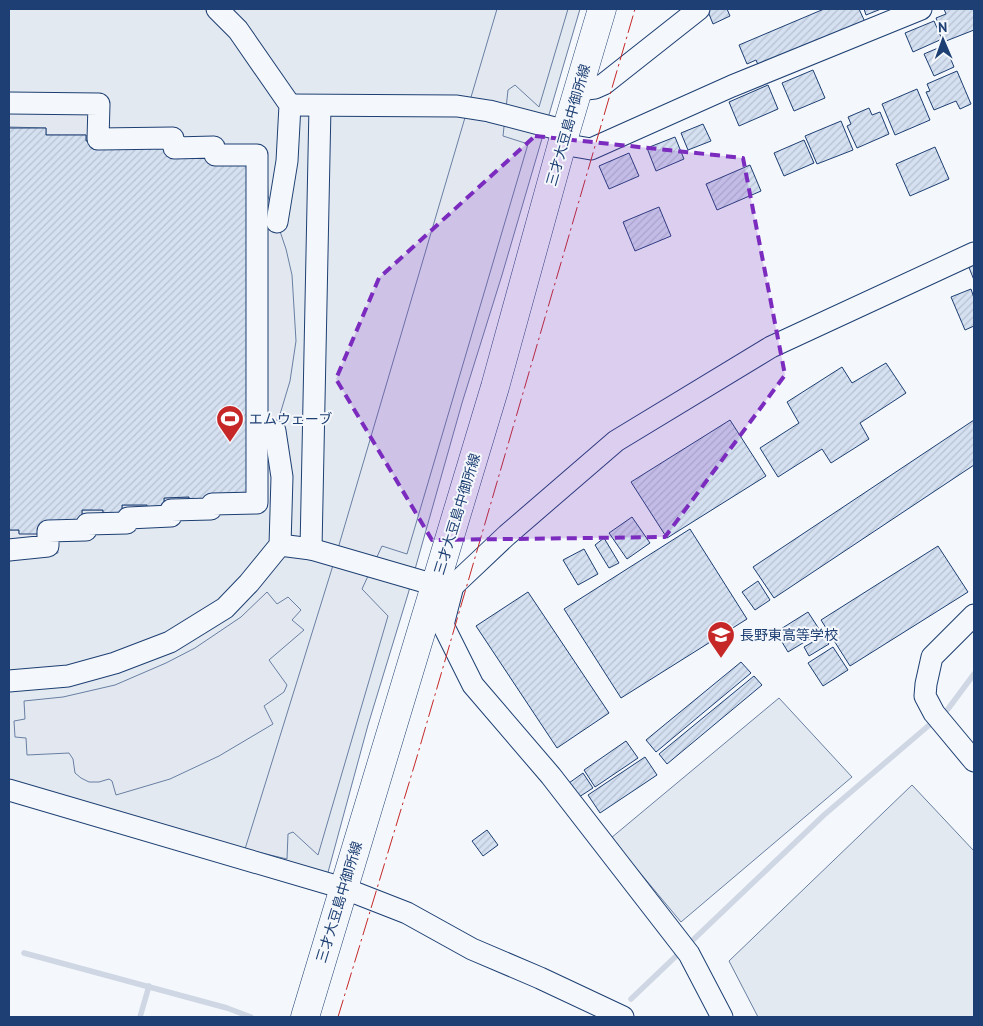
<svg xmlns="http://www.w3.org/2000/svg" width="983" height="1026" font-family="'PT Sans','Noto Sans JP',sans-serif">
	<defs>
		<pattern id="building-hatch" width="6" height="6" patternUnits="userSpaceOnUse" patternTransform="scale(1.25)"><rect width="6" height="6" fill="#d5e0f0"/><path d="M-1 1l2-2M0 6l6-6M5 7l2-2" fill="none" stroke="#b6c1d1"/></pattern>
	</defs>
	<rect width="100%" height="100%" fill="#f4f7fb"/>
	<g fill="#e3e9f0" stroke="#687fa3">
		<polygon points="9,9 580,9 502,275 462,403 408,594 368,725 327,876 9,781"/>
		<polygon points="779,698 852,777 681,922 611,838"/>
		<polygon points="912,785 974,851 974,1017 758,1017 729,961"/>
	</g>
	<g fill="#e3e8f0" stroke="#687fa3">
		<polygon points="497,9 568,9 539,107 515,85 508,90 503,136 528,144 407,554 382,546 362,589 388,616 318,855 293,832 288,834 287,859 245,849 334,562"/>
		<polygon points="106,98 108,137 266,153 268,196 286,249 292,275 296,341 290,381 275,431 259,461 261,506 57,536 58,553 15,555 15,560 9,561 9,530 19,530 19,533 82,526 82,510 103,510 103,518 122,517 122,505 147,505 164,512 164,498 189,497 189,505 209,505 128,141 86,141 86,135 46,135 46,128 9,127 9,99"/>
		<polygon points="267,592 277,604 288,597 301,610 292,620 304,630 269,660 287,685 284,692 264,706 273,724 219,756 170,779 116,795 112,781 109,779 99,782 89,782 81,778 75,773 73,759 69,753 27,755 26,738 15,737 14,721 25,719 24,701 63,697 115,685 166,663 195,648 241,617"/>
	</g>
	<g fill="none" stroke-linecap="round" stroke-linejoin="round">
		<g stroke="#cfd7e4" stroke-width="5.5">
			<polyline points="24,953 227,1008 251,1017"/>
			<polyline points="631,999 824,815 948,709 974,674"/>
			<polyline points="140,1017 149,986"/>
		</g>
	</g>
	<g fill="url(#building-hatch)" stroke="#1d3f73">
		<polygon points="707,9 727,9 730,16 713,24"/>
		<polygon points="824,9 859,9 865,22 759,67 756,60 747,64 739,45"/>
		<polygon points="864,9 881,9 866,15"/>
		<polygon points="944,9 974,9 974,30 946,41 936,18 946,14"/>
		<polygon points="934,21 942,39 913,52 905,33"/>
		<polygon points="945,45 954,67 934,76 924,54"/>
		<polygon points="813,70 825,98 794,111 782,83"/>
		<polygon points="957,71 971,104 960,109 956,101 934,110 926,92 930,91 927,84"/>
		<polygon points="768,85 778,109 739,126 729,102"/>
		<polygon points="917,89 930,120 895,135 882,104"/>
		<polygon points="869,108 872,115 880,112 889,134 857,148 847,126 851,124 848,117"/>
		<polygon points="841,121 853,150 817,164 805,136"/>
		<polygon points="703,124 711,141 688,150 681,133"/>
		<polygon points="9,128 46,128 46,135 86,135 86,141 128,141 251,157 251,497 189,505 189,497 164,498 164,512 147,512 147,505 122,505 122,518 103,518 103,510 82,510 82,527 41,534 19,534 19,530 9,530"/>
		<polygon points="675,137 684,159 656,171 647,148"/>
		<polygon points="804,140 814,163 784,176 774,153"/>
		<polygon points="935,147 949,179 910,196 896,164"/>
		<polygon points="629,153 639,176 609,189 599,166"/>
		<polygon points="750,165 761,191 717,210 706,184"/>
		<polygon points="659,207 671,236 635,251 623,222"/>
		<polygon points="974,263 974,280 968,265"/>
		<polygon points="971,289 974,298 974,326 965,330 951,297"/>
		<polygon points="886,363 906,393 860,423 869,439 831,463 822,449 778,477 760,448 799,423 787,402 842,367 852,383"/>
		<polygon points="730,420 766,476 667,538 631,482"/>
		<polygon points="974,420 974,465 774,598 753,567"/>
		<polygon points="632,517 650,543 627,559 609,533"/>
		<polygon points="690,529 747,619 621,698 564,609"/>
		<polygon points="604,538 619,563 609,568 595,545"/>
		<polygon points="938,546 968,592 850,666 821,620"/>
		<polygon points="584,549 598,574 578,585 563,560"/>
		<polygon points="758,581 770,600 755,610 742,592"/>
		<polygon points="528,592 609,713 557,748 476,626"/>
		<polygon points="808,612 821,632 788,652 776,632"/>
		<polygon points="823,636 829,644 809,656 804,647"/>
		<polygon points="833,647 848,670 823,686 808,663"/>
		<polygon points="741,662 751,673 656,752 646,740"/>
		<polygon points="754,676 762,685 667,764 659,754"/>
		<polygon points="626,741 638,758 595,787 584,770"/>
		<polygon points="645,757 657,775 600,813 588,795"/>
		<polygon points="583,773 593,788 579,797 569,783"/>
		<polygon points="487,830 498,845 483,856 472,841"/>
	</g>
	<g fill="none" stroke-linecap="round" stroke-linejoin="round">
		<defs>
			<g id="minor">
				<polyline points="217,9 238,30 290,105 287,161 277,222"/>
				<polyline points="578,90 595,88 604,84 699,9"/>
				<polyline points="9,103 99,104 98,139 173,138 174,148 214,147 215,155 257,155 257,503 212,504 211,509 171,510 171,516 128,518 127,523 87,524 86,530 48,531 48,546 9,550"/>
				<polyline points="290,105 457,106 489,111 566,131"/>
				<polyline points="562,144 591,149 732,86 921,9"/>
				<polyline points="280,545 311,549 435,585 453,586 507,535 616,441 771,347 974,253"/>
				<polyline points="311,549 320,106"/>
				<polyline points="453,586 443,625 473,685 551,776 689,954 722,1017"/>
				<polyline points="974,615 932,657 926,684 925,696 934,713 974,761"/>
				<polyline points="9,681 68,676 115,663 170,642 225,608 249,583 280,545 282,477 275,431"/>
				<polyline points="9,790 343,888 407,913 472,949 540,978 623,1017"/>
			</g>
			<polyline id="major" points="305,1017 495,387 562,144 602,9"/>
		</defs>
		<use href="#minor" stroke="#1d3f73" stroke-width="23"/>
		<use href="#major" stroke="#1d3f73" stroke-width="29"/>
		<use href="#minor" stroke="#f4f7fb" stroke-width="21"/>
		<use href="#major" stroke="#f4f7fb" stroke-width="28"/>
		<polyline stroke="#c62828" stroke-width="1" stroke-dasharray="18 4 2.5 4" stroke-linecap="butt" points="338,1017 416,760 635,9"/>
	</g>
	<path fill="#7b2cbf" fill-opacity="0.2" stroke="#7b2cbf" stroke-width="4" stroke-dasharray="10 6" stroke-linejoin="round" d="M535,136L743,158L785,375L665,537L432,540L336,379L379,278Z"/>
	<defs>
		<symbol id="stadium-pin" viewBox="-11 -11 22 30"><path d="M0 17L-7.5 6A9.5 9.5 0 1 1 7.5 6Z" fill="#c62828" stroke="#f4f7fb"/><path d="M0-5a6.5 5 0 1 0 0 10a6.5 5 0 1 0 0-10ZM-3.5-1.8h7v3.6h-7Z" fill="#fff"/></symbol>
		<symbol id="school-pin" viewBox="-11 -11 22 30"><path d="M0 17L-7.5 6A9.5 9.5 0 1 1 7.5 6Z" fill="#c62828" stroke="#f4f7fb"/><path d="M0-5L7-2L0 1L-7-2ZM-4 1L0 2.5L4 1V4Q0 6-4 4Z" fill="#fff"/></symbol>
	</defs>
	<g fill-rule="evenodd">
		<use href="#stadium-pin" x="214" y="403" width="32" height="43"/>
		<use href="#school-pin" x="705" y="619" width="32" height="43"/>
	</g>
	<g text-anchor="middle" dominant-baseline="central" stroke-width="4" stroke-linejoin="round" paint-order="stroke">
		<g font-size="14" fill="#1d3f73" stroke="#f4f7fb">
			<text transform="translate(568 125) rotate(-74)">三才大豆島中御所線</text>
			<text transform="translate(457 514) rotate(-73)">三才大豆島中御所線</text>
			<text transform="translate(339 902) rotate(-73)">三才大豆島中御所線</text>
		</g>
		<g font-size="14" fill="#1d3f73" stroke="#f4f7fb" text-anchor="start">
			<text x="249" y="419">エムウェーブ</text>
			<text x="740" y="635">長野東高等学校</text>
		</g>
	</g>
	<rect width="983" height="1026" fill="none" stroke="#1d3f73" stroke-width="20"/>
	<g transform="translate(943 40) rotate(358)" stroke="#f4f7fb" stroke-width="4" paint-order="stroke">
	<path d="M0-4L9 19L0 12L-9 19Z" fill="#1d3f73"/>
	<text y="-8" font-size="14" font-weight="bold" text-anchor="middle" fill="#1d3f73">N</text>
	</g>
</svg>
